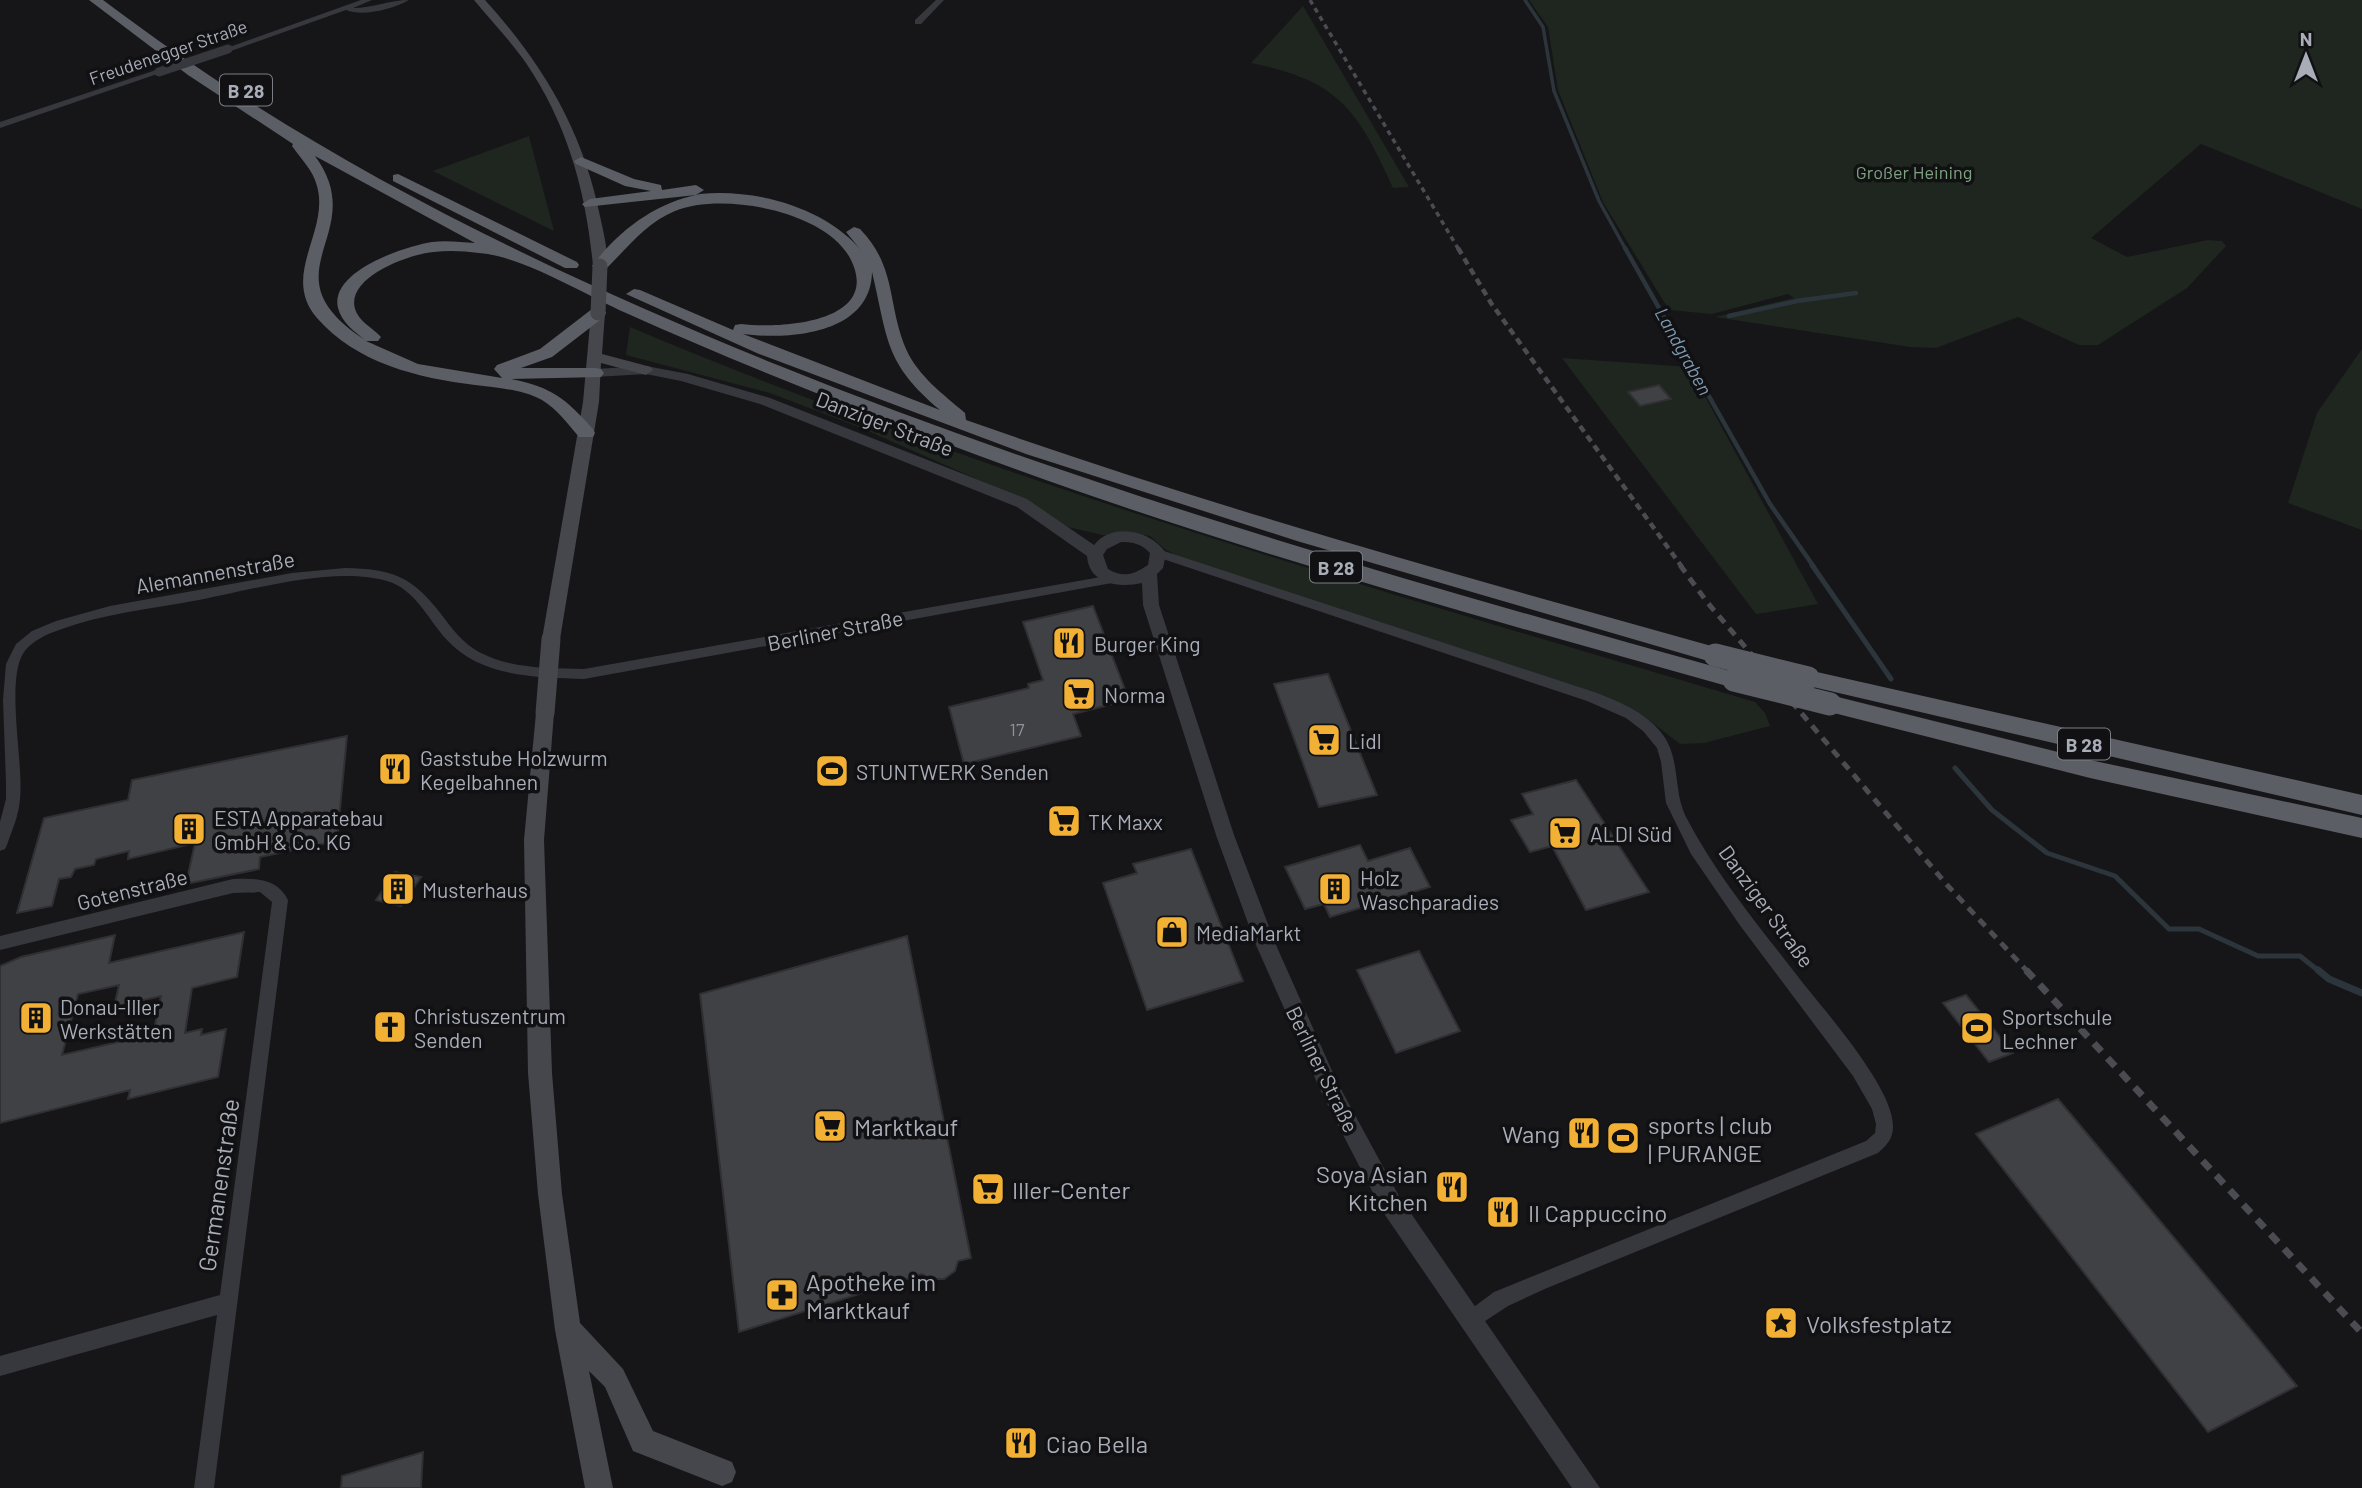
<svg xmlns="http://www.w3.org/2000/svg" width="2362" height="1488" font-family="Barlow,sans-serif">
	<rect width="100%" height="100%" fill="#161618"/>
	<g fill="#1e261f">
		<polygon points="1529,0 2362,0 2362,209 2201,144 2091,238 2127,257 2208,240 2222,241 2226,246 2187,288 2098,345 2079,345 2018,317 1936,348 1910,347 1715,317 1794,298 1788,294 1712,314 1669,310 1603,202 1558,90 1548,27"/>
		<path d="M1303,6L1409,187L1393,188C1357,108 1338,81 1251,63Z"/>
		<polygon points="529,136 554,231 433,171"/>
		<path d="M630,327C995,481 1377,590 1755,702L1765,713L1770,726L1704,743L1680,744L1645,717L1619,704L1184,559L1166,550L1150,536L1137,534L1116,538L1063,526L1033,504L859,427L770,393L626,355Z"/>
		<polygon points="2362,349 2362,530 2288,503 2317,413"/>
		<polygon points="1562,358 1689,367 1818,604 1756,614"/>
	</g>
	<g fill="none" stroke-linecap="round" stroke-linejoin="round">
		<polyline stroke="#2c353c" stroke-width="3.5" points="1525,0 1543,27 1554,91 1599,201 1626,250"/>
		<g stroke="#2c353c" stroke-width="4.5">
			<polyline points="1625,248 1770,504 1814,567"/>
			<polyline points="1729,316 1797,301 1856,293"/>
		</g>
		<g stroke="#2c353c" stroke-width="5">
			<polyline points="1812,565 1891,679"/>
			<polyline points="1955,768 1992,810 2047,853 2115,876 2169,929 2199,929 2258,956 2300,956 2320,972"/>
		</g>
		<polyline stroke="#2c353c" stroke-width="7" points="2318,970 2329,979 2362,993"/>
	</g>
	<g fill="#404145" stroke="#303034" stroke-width="2" fill-rule="evenodd">
		<polygon points="1659,385 1671,399 1640,406 1628,392"/>
		<polygon points="1093,606 1129,700 1073,714 1081,736 964,764 949,707 1029,688 1028,684 1043,680 1023,622"/>
		<polygon points="1328,674 1377,795 1319,807 1274,684"/>
		<polygon points="347,736 337,841 260,857 259,869 186,884 195,843 128,859 129,851 96,859 94,865 75,869 71,877 59,879 52,906 17,913 44,818 128,800 132,780"/>
		<polygon points="1576,780 1584,792 1649,892 1586,910 1552,846 1530,852 1511,820 1533,814 1522,794"/>
		<polygon points="1360,845 1368,861 1410,848 1430,887 1330,917 1324,904 1305,909 1285,867"/>
		<polygon points="1191,849 1243,981 1147,1010 1103,883 1137,873 1133,864"/>
		<polygon points="395,872 421,877 401,906 376,900"/>
		<path d="M244,932L237,977L192,988L185,1033L202,1029L201,1035L226,1029L218,1077L128,1099L130,1090L0,1123V966L21,957L115,935L109,963ZM119,985L114,1007L161,996L153,1034L62,1055L78,994Z"/>
		<polygon points="907,936 971,1258 958,1261 955,1271 944,1279 930,1279 922,1274 739,1332 700,994"/>
		<polygon points="1419,951 1460,1031 1396,1053 1357,970"/>
		<polygon points="1966,995 2013,1053 1989,1062 1943,1003"/>
		<polygon points="2058,1099 2252,1331 2297,1386 2208,1432 1976,1134"/>
		<polygon points="423,1452 421,1488 341,1488 342,1476"/>
	</g>
	<g fill="none" stroke-linecap="round" stroke-linejoin="round">
		<g fill="#37383d" fill-rule="evenodd">
			<path d="M361,0H372L353,8C373,8 390,0 409,0C393,9 363,17 346,10L231,51L224,49Z"/>
			<polygon points="936,0 944,0 921,24 915,24 915,20"/>
			<polygon points="156,70 163,72 0,128 0,122"/>
			<path d="M1158,549L1597,693C1620,702 1644,712 1660,731C1682,757 1672,789 1686,817C1716,875 1759,926 1799,978C1824,1010 1893,1087 1893,1126C1893,1139 1887,1145 1878,1153L1547,1288L1508,1306L1470,1331L1463,1329L1461,1322L1463,1315L1494,1292L1866,1141L1875,1133L1876,1124L1872,1109L1853,1076L1739,924L1691,854L1666,803L1661,762L1657,748L1643,731L1626,718L1587,701L1154,556L1152,553Z"/>
			<path d="M345,568C392,569 412,576 441,614C452,629 463,643 479,652C511,669 549,668 584,669L1112,575L1118,579L1112,583L584,679C536,677 481,678 446,639C428,619 415,589 387,581C333,565 248,591 193,601C149,609 102,614 59,630C47,634 32,641 24,652C5,680 24,764 20,799C19,815 12,830 7,845L5,849L0,851V822L6,799V783L3,700L6,664L16,644L32,631L56,621L110,606L292,573Z"/>
			<path d="M233,879C255,878 277,878 288,900L214,1488H194L217,1315L0,1376V1356L220,1295L272,902L260,892L233,893L0,950V936Z"/>
		</g>
		<path fill="#37383d" fill-rule="evenodd" d="M646,366L688,374L770,398L1027,499L1094,545C1112,522 1151,530 1166,553L1163,568L1157,574L1159,605L1234,835L1276,945L1337,1082L1399,1196L1600,1488H1572L1383,1212L1323,1096L1256,945L1216,835L1143,605L1142,583C1120,588 1089,585 1087,556L1017,507L760,404L681,381L646,374L595,377L588,373L595,369ZM1121,542C1133,542 1142,544 1150,553L1148,565C1133,575 1123,578 1108,569L1103,555L1107,549Z"/>
		<g fill="#45474d" fill-rule="evenodd">
			<path d="M474,0H485C543,64 583,131 600,216C603,231 610,255 605,269L593,266C586,192 568,125 526,63C510,40 491,21 474,0Z"/>
			<polygon points="598,309 605,313 602,354 651,367 653,370 646,375 601,363 599,402 560,639 551,646 542,639 583,402 591,313"/>
			<polygon points="545,706 554,713 544,840 552,1073 562,1194 580,1323 623,1369 653,1431 732,1462 736,1472 732,1482 722,1486 633,1451 605,1387 589,1371 613,1488 585,1488 555,1330 538,1194 528,1073 524,840 536,713"/>
		</g>
		<g fill="#5b5e65" fill-rule="evenodd">
			<path d="M89,0H103C311,157 534,266 775,364C1088,490 1409,582 1734,672L1742,674L1745,680L1742,686L1734,688C1462,612 1188,537 924,435C824,397 724,357 626,313C585,295 522,256 479,253C464,251 449,250 434,252C409,254 346,277 355,309C359,322 373,328 381,337L378,341H366L418,364L502,378L494,369L497,365L540,349L592,309H604L606,313L604,317L552,357L521,368H595L601,369L604,373L601,377L511,379C552,387 566,399 593,429L595,433L593,437H579C568,424 557,409 542,400C522,389 497,388 475,385C418,378 356,363 317,318C280,275 330,232 317,186C313,170 301,159 292,146L293,144L188,75ZM315,156L475,243C461,242 446,240 432,242C406,246 329,271 338,308C342,323 354,331 365,340C261,272 373,235 315,156Z"/>
			<polygon points="581,157 634,179 661,185 662,190 696,185 704,190 696,195 585,207 582,204 590,199 651,191 625,186 576,164 574,161"/>
			<polygon points="398,174 577,262 579,265 577,268 565,268 393,181 393,175"/>
			<path d="M700,194C755,188 829,208 864,254L846,232L854,227L860,229C897,267 887,304 906,349C918,376 944,395 965,413L966,420C1212,507 1464,577 1715,647L1723,649L1726,655L1723,661L1715,663L1297,541L1026,454L759,354L626,294L634,289L640,290L733,330L735,325L741,324C780,329 884,323 850,258C824,210 721,192 675,211C646,223 627,248 606,269L600,271L592,266C619,230 655,203 700,194ZM872,272C888,339 884,363 940,410L743,334C790,340 871,334 872,272Z"/>
			<polygon points="1808,670 2362,795 2362,815 1800,684 1797,678 1800,672"/>
			<polygon points="1830,695 2090,760 2362,818 2362,838 2090,778 1822,710 1819,704 1822,698"/>
		</g>
		<polyline stroke="#4a4c52" stroke-width="3.5" stroke-dasharray="5 4.5" stroke-linecap="butt" points="1310,0 1459,250"/>
		<polyline stroke="#4a4c52" stroke-width="4.5" stroke-dasharray="7 5" stroke-linecap="butt" points="1458,248 1491,303 1682,567"/>
		<polyline stroke="#4a4c52" stroke-width="5" stroke-dasharray="9 7" stroke-linecap="butt" points="1680,565 1707,602 1948,886 2028,972"/>
		<polyline stroke="#4a4c52" stroke-width="7" stroke-dasharray="11 9" stroke-linecap="butt" points="2026,970 2362,1333"/>
		<polyline stroke="#37383d" stroke-width="9" points="159,72 228,49"/>
		<polyline stroke="#45474d" stroke-width="15" points="598,313 600,266"/>
		<polyline stroke="#45474d" stroke-width="19" points="545,713 551,639"/>
		<g stroke="#5b5e65" stroke-width="23">
			<polyline points="1715,655 1808,678"/>
			<polyline points="1734,680 1830,704"/>
		</g>
	</g>
	<defs>
		<symbol id="restaurant-square" viewBox="-11 -11 22 22"><rect x="-9" y="-9" width="18" height="18" rx="4" fill="#f2b134" stroke="#111113"/><path d="M-5-6h1v4h1v-4h1v4h1v-4h1v5L-1.5 .5V6h-2V.5L-5-1ZM5-6V6H3V1.5H1.5Q1.5-4 5-6Z" fill="#111"/></symbol>
		<symbol id="supermarket-square" viewBox="-11 -11 22 22"><rect x="-9" y="-9" width="18" height="18" rx="4" fill="#f2b134" stroke="#111113"/><path d="M-6-5.5h2.5l.6 2H6L4.5 2H-2.5L-4.4-4H-6ZM-1.5 3.2a1.3 1.3 0 1 0 .1 0ZM3 3.2a1.3 1.3 0 1 0 .1 0Z" fill="#111"/></symbol>
		<symbol id="stadium-square" viewBox="-11 -11 22 22"><rect x="-9" y="-9" width="18" height="18" rx="4" fill="#f2b134" stroke="#111113"/><path d="M0-5a6.5 5 0 1 0 0 10a6.5 5 0 1 0 0-10ZM-3.5-1.8h7v3.6h-7Z" fill="#111"/></symbol>
		<symbol id="building-square" viewBox="-11 -11 22 22"><rect x="-9" y="-9" width="18" height="18" rx="4" fill="#f2b134" stroke="#111113"/><path d="M-4-6H4V6H1V3H-1V6H-4ZM-2.5-4.3h1.7v1.8h-1.7ZM.8-4.3h1.7v1.8H.8ZM-2.5-1h1.7V.8h-1.7ZM.8-1h1.7V.8H.8Z" fill="#111"/></symbol>
		<symbol id="shop-square" viewBox="-11 -11 22 22"><rect x="-9" y="-9" width="18" height="18" rx="4" fill="#f2b134" stroke="#111113"/><path d="M-5-2.5h2.3a2.7 3.5 0 0 1 5.4 0H5L5.5 6h-11ZM-1.5-2.5h3a1.5 2.3 0 0 0-3 0Z" fill="#111"/></symbol>
		<symbol id="church-square" viewBox="-11 -11 22 22"><rect x="-9" y="-9" width="18" height="18" rx="4" fill="#f2b134" stroke="#111113"/><path d="M-1.2-6h2.4v3.5h3.3v2.4h-3.3V6h-2.4V-.1h-3.3v-2.4h3.3Z" fill="#111"/></symbol>
		<symbol id="pharmacy-square" viewBox="-11 -11 22 22"><rect x="-9" y="-9" width="18" height="18" rx="4" fill="#f2b134" stroke="#111113"/><path d="M-2-6h4v4h4v4h-4v4h-4v-4h-4v-4h4Z" fill="#111"/></symbol>
		<symbol id="sight-square" viewBox="-11 -11 22 22"><rect x="-9" y="-9" width="18" height="18" rx="4" fill="#f2b134" stroke="#111113"/><path d="M0-6L1.8-2.2L6-1.7L2.9 1.2L3.7 5.4L0 3.3L-3.7 5.4L-2.9 1.2L-6-1.7L-1.8-2.2Z" fill="#111"/></symbol>
	</defs>
	<g fill-rule="evenodd">
		<use href="#restaurant-square" x="1050" y="624" width="38" height="38"/>
		<use href="#supermarket-square" x="1060" y="675" width="38" height="38"/>
		<use href="#supermarket-square" x="1305" y="721" width="38" height="38"/>
		<use href="#restaurant-square" x="376" y="750" width="38" height="38"/>
		<use href="#stadium-square" x="813" y="752" width="38" height="38"/>
		<use href="#supermarket-square" x="1045" y="802" width="38" height="38"/>
		<use href="#building-square" x="170" y="810" width="38" height="38"/>
		<use href="#supermarket-square" x="1546" y="814" width="38" height="38"/>
		<use href="#building-square" x="379" y="870" width="38" height="38"/>
		<use href="#building-square" x="1316" y="870" width="38" height="38"/>
		<use href="#shop-square" x="1153" y="913" width="38" height="38"/>
		<use href="#building-square" x="17" y="999" width="38" height="38"/>
		<use href="#church-square" x="371" y="1008" width="38" height="38"/>
		<use href="#stadium-square" x="1958" y="1009" width="38" height="38"/>
		<use href="#supermarket-square" x="811" y="1107" width="38" height="38"/>
		<use href="#restaurant-square" x="1565" y="1114" width="38" height="38"/>
		<use href="#stadium-square" x="1604" y="1119" width="38" height="38"/>
		<use href="#restaurant-square" x="1433" y="1168" width="38" height="38"/>
		<use href="#supermarket-square" x="969" y="1170" width="38" height="38"/>
		<use href="#restaurant-square" x="1484" y="1193" width="38" height="38"/>
		<use href="#pharmacy-square" x="763" y="1276" width="38" height="38"/>
		<use href="#sight-square" x="1762" y="1304" width="38" height="38"/>
		<use href="#restaurant-square" x="1002" y="1424" width="38" height="38"/>
	</g>
	<g text-anchor="middle" dominant-baseline="central" stroke-width="7" stroke-linejoin="round" paint-order="stroke">
		<g font-size="18" fill="#a8adb8" stroke="#111113">
			<text transform="translate(168 52) rotate(-19)">Freudenegger Straße</text>
		</g>
		<g font-size="18" fill="#7fa381" stroke="#111113">
			<text x="1914" y="172">Großer Heining</text>
		</g>
		<g font-size="18" fill="#8e929b">
			<text x="1017" y="729">17</text>
		</g>
		<g fill="#111113" stroke="#7b7e86" stroke-width="2">
			<rect x="220" y="74.5" width="52" height="31" rx="5"/>
			<rect x="1310" y="551.5" width="52" height="31" rx="5"/>
			<rect x="2058" y="728.5" width="52" height="31" rx="5"/>
		</g>
		<g font-size="19" font-weight="bold" fill="#a8adb8">
			<text x="246" y="90">B 28</text>
			<text x="1336" y="567">B 28</text>
			<text x="2084" y="744">B 28</text>
		</g>
		<g font-size="19" font-style="italic" fill="#7f9bb3" stroke="#111113">
			<text transform="translate(1684 351) rotate(61)">Landgraben</text>
		</g>
		<g font-size="21" fill="#a8adb8" stroke="#111113">
			<text transform="translate(885 423) rotate(21)">Danziger Straße</text>
			<text transform="translate(215 572) rotate(-10)">Alemannenstraße</text>
			<text transform="translate(835 630) rotate(-11)">Berliner Straße</text>
			<text transform="translate(132 889) rotate(-14)">Gotenstraße</text>
			<text transform="translate(1767 906) rotate(54)">Danziger Straße</text>
			<text transform="translate(1323 1069) rotate(64)">Berliner Straße</text>
		</g>
		<g font-size="21" fill="#a8adb8" stroke="#111113" text-anchor="start">
			<text x="1094" y="643">Burger King</text>
			<text x="1104" y="694">Norma</text>
			<text x="1348" y="740">Lidl</text>
			<text x="420" y="757">Gaststube Holzwurm<tspan x="420" dy="24">Kegelbahnen</tspan></text>
			<text x="856" y="771">STUNTWERK Senden</text>
			<text x="214" y="817">ESTA Apparatebau<tspan x="214" dy="24">GmbH &amp; Co. KG</tspan></text>
			<text x="1088" y="821">TK Maxx</text>
			<text x="1590" y="833">ALDI Süd</text>
			<text x="1360" y="877">Holz<tspan x="1360" dy="24">Waschparadies</tspan></text>
			<text x="422" y="889">Musterhaus</text>
			<text x="1196" y="932">MediaMarkt</text>
			<text x="60" y="1006">Donau-Iller<tspan x="60" dy="24">Werkstätten</tspan></text>
			<text x="414" y="1015">Christuszentrum<tspan x="414" dy="24">Senden</tspan></text>
			<text x="2002" y="1016">Sportschule<tspan x="2002" dy="24">Lechner</tspan></text>
		</g>
		<g font-size="24" fill="#a8adb8" stroke="#111113" text-anchor="start">
			<text x="1648" y="1124">sports | club<tspan x="1648" dy="28">| PURANGE</tspan></text>
			<text x="854" y="1126">Marktkauf</text>
			<text x="1560" y="1133" text-anchor="end">Wang</text>
			<text x="1428" y="1173" text-anchor="end">Soya Asian<tspan x="1428" dy="28">Kitchen</tspan></text>
			<text x="1012" y="1189">Iller-Center</text>
			<text x="1528" y="1212">Il Cappuccino</text>
			<text x="806" y="1281">Apotheke im<tspan x="806" dy="28">Marktkauf</tspan></text>
			<text x="1806" y="1323">Volksfestplatz</text>
			<text x="1046" y="1443">Ciao Bella</text>
		</g>
		<g font-size="24" fill="#a8adb8" stroke="#111113">
			<text transform="translate(218 1185) rotate(-82)">Germanenstraße</text>
		</g>
	</g>
	<g transform="translate(2306 56)" stroke="#111113" stroke-width="5" paint-order="stroke">
	<path d="M0-5L12 26L0 18L-12 26Z" fill="#a8adb8"/>
	<text y="-10" font-size="19" font-weight="bold" text-anchor="middle" fill="#a8adb8">N</text>
	</g>
</svg>
